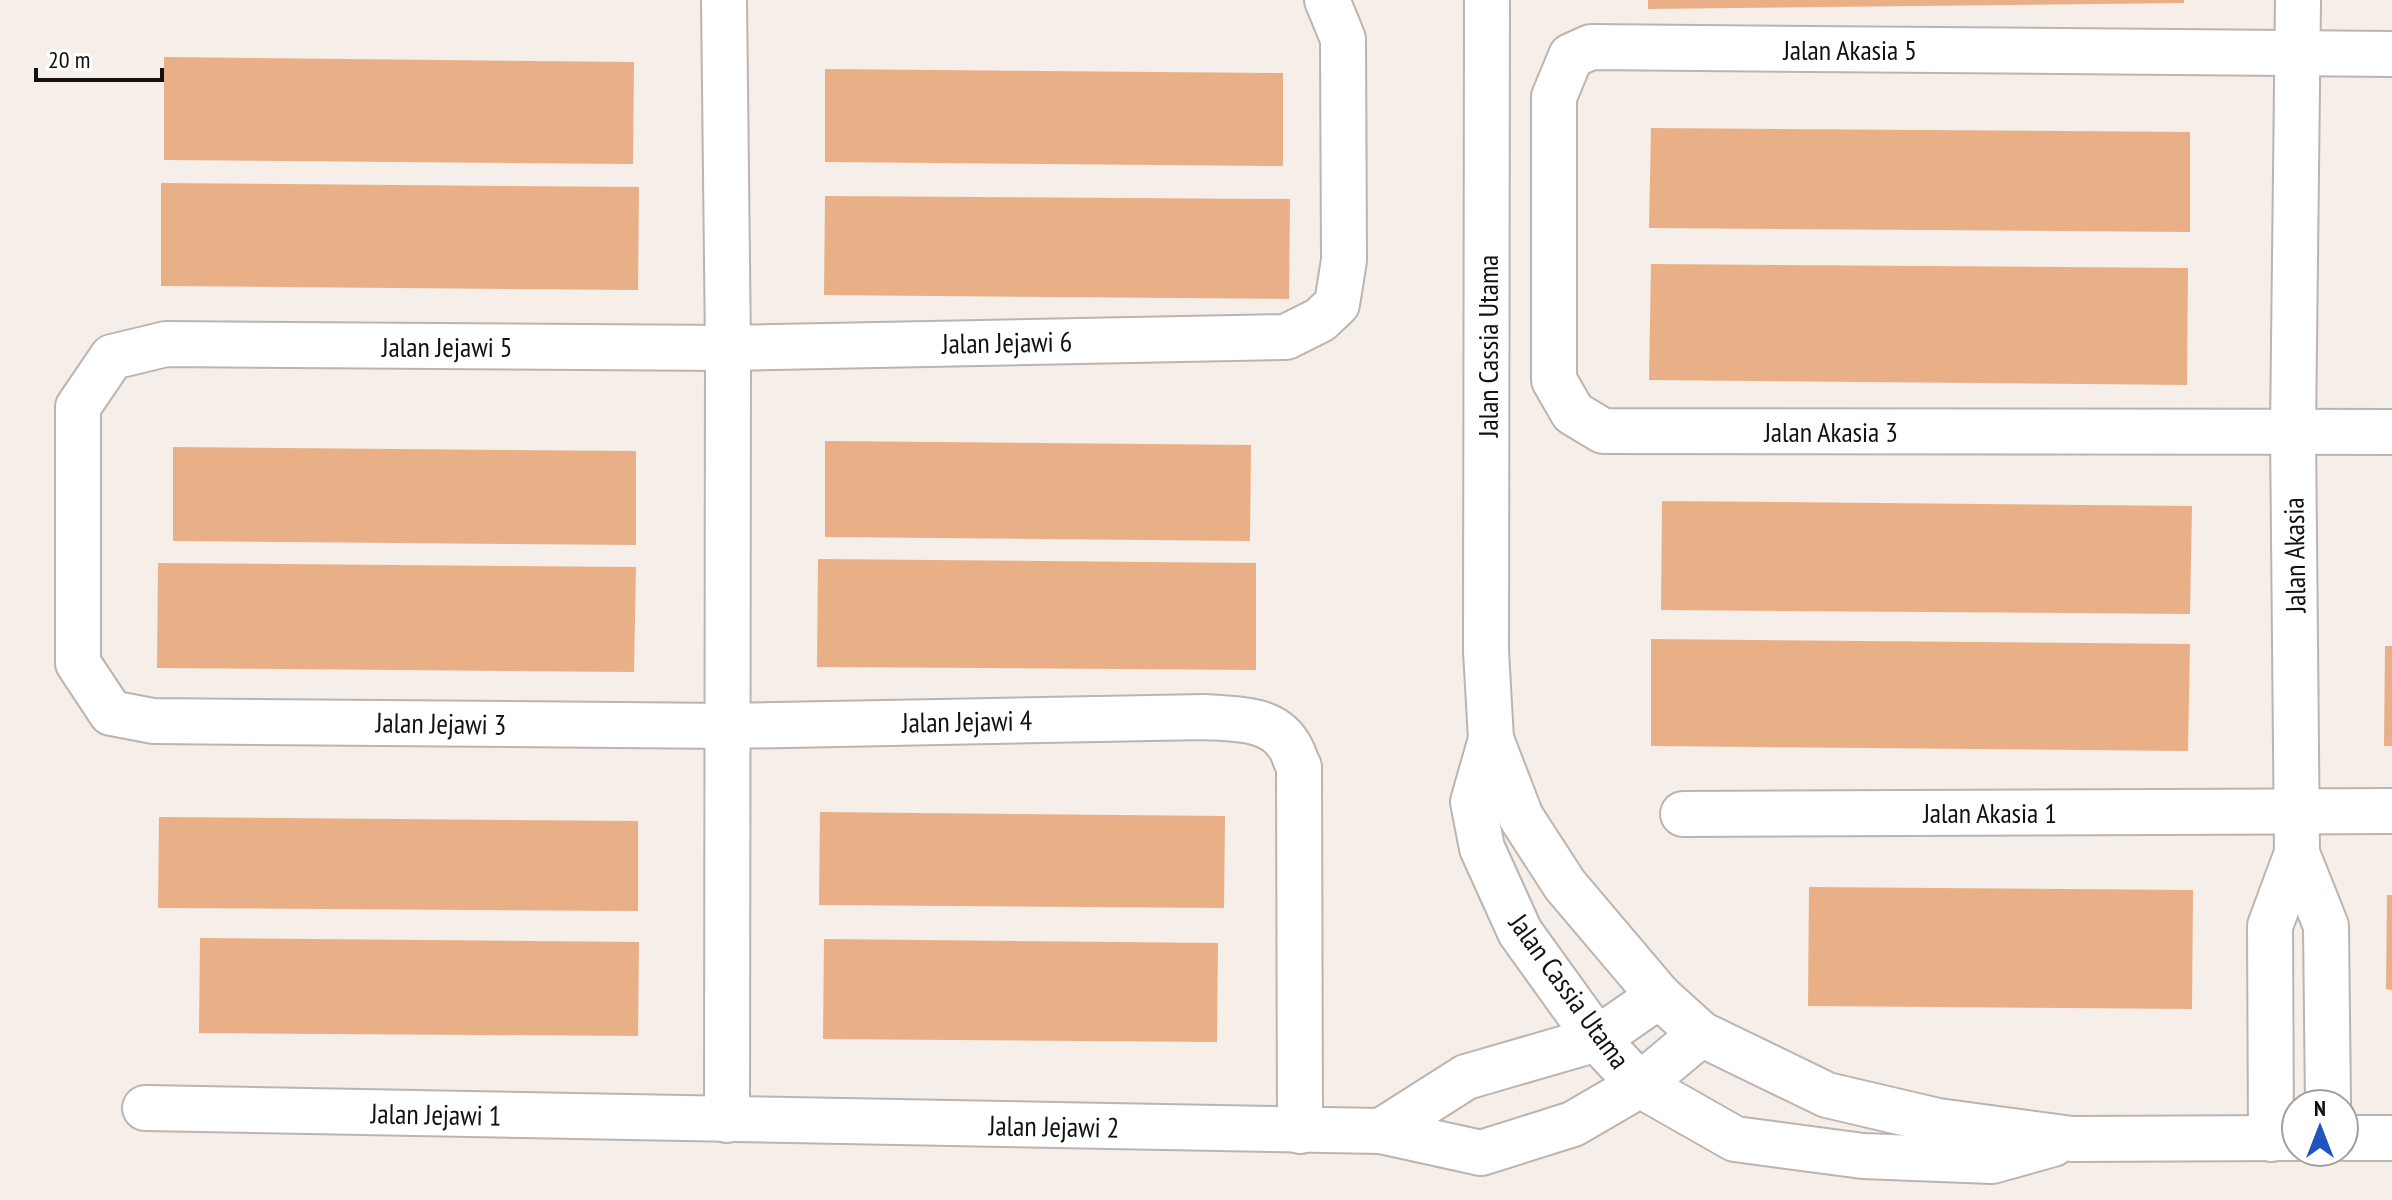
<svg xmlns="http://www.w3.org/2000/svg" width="2392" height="1200" font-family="'PT Sans Narrow',sans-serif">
	<rect width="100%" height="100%" fill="#f5eee9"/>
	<g fill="#e9b087">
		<polygon points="1648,0 2184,0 2184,3 1648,9"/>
		<polygon points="164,57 634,62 633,164 164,160"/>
		<polygon points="825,69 1283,73 1283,166 825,162"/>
		<polygon points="1651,128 2190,132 2190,232 1649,228"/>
		<polygon points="161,183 639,187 638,290 161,286"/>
		<polygon points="825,196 1290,199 1289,299 824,295"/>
		<polygon points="1651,264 2188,268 2187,385 1649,380"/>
		<polygon points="825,441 1251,445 1250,541 825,537"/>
		<polygon points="173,447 636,451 636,545 173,541"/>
		<polygon points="1662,501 2192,506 2190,614 1661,610"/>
		<polygon points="818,559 1256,563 1256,670 817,667"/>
		<polygon points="158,563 636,567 634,672 157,668"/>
		<polygon points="1651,639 2190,644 2188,751 1651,746"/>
		<polygon points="2385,646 2392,646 2392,746 2384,746"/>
		<polygon points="820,812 1225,816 1224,908 819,905"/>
		<polygon points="159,817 638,821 638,911 158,908"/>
		<polygon points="1809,887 2193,890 2192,1009 1808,1006"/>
		<polygon points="2387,895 2392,895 2392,990 2386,989"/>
		<polygon points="200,938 639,942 638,1036 199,1033"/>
		<polygon points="824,939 1218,943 1217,1042 823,1039"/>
	</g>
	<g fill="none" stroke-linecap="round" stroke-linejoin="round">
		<defs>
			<g id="minor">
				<polyline points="724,0 728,348 727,1120"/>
				<polyline points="1487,0 1486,651 1491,739 1521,817 1565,885 1659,996 1701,1034 1827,1095 1938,1121 2072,1139 2296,1138"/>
				<polyline points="2298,0 2293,431 2297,853 2326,926 2328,1104"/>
				<polyline points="2392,54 1591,47 1571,56 1554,97 1554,380 1573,413 1603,431 2392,432"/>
				<polyline points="1491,739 1473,802 1482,848 1520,932 1597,1039 1640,1085 1735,1139 1863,1156 1992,1161 2053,1144"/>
				<polyline points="1683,814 2392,811"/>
				<polyline points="145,1108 1381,1131 1481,1153 1573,1124 1640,1085 1701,1034"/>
				<path d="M1300,1131L1299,767C1295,760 1293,750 1288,744C1271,717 1233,719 1205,717L729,726L153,721L111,713L78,663V407L112,357L166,344L728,348L1286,337L1320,320L1337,304L1344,260L1343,39L1327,0"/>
				<polyline points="1381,1131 1466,1077 1597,1039 1659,996"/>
				<polyline points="2344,1138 2392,1138"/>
				<polyline points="2271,1139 2270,926 2297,853"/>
			</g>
		</defs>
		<use href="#minor" stroke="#bbb4af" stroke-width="48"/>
		<use href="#minor" stroke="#fff" stroke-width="44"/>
	</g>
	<g text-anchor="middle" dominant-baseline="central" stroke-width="7" stroke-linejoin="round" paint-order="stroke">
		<g font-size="28" fill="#13110f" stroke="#fff">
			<text x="1850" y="49">Jalan Akasia 5</text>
			<text transform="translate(1007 342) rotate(-1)">Jalan Jejawi 6</text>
			<text x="447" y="346">Jalan Jejawi 5</text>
			<text transform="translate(1487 346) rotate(-90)">Jalan Cassia Utama</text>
			<text x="1831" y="431">Jalan Akasia 3</text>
			<text transform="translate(2294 555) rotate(-91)">Jalan Akasia</text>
			<text transform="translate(967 721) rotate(-1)">Jalan Jejawi 4</text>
			<text transform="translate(441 723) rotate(1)">Jalan Jejawi 3</text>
			<text x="1990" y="812">Jalan Akasia 1</text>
			<text transform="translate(1570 991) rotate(54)">Jalan Cassia Utama</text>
			<text transform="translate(436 1114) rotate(1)">Jalan Jejawi 1</text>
			<text transform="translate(1054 1126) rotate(1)">Jalan Jejawi 2</text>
		</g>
	</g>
	<g transform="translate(2320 1128)"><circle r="38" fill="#ffffff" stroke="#a1a09f" stroke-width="2"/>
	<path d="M0-6L14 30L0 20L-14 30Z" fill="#2153c1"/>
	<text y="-12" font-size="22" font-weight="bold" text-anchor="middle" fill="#13110f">N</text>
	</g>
	<path d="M36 68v12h126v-12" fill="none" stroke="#13110f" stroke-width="4"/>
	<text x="48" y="68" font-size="24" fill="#13110f" stroke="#ffffff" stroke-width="6" paint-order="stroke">20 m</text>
</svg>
